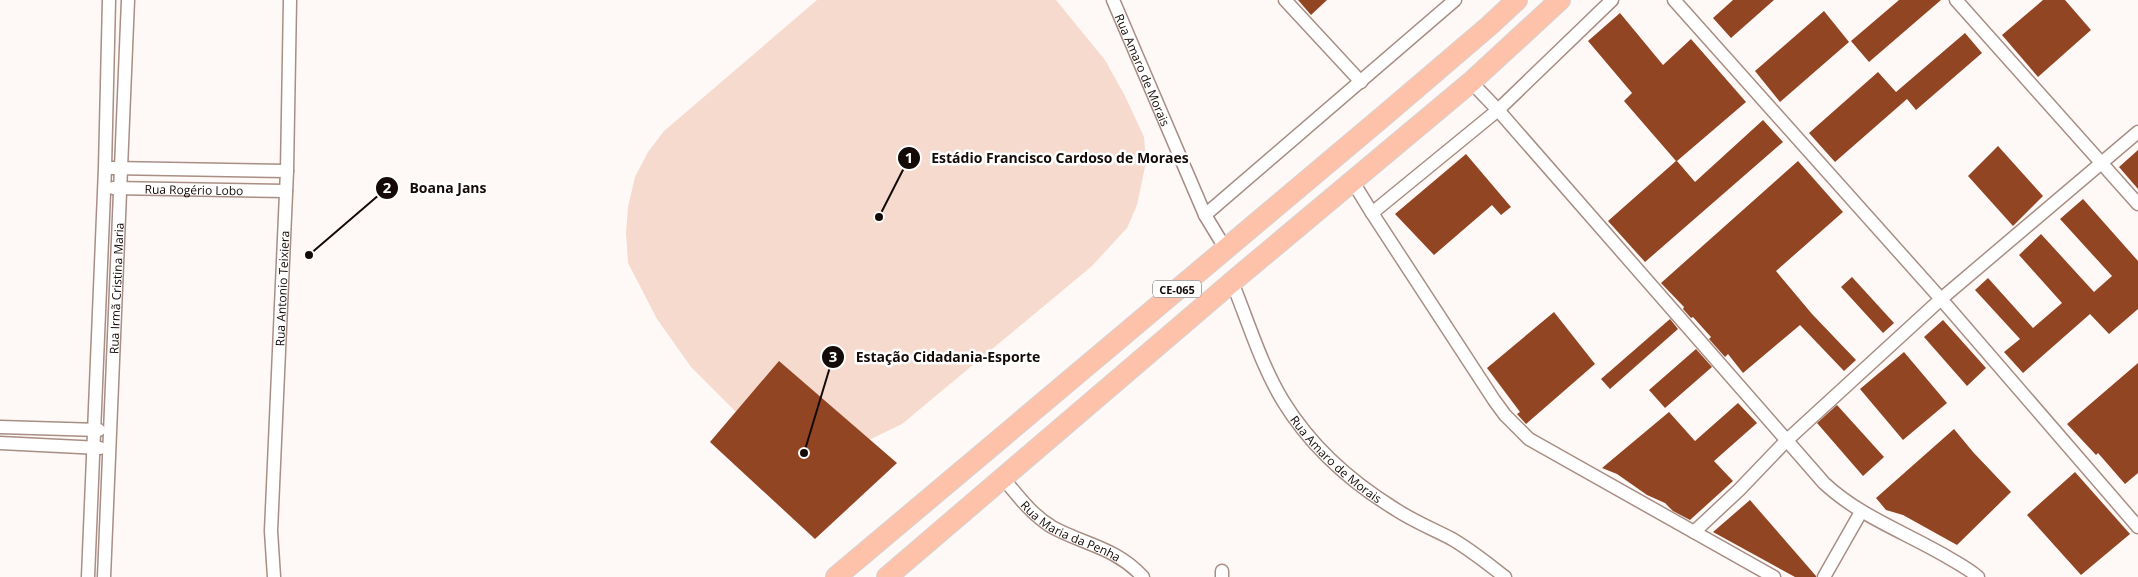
<svg xmlns="http://www.w3.org/2000/svg" width="2138" height="577" font-family="'Open Sans',sans-serif">
	<rect width="100%" height="100%" fill="#fef9f6"/>
	<polygon fill="#f6dace" points="817,0 1056,0 1105,60 1125,96 1144,137 1146,162 1137,205 1127,228 1092,266 902,424 871,439 838,445 759,427 735,411 691,367 657,319 628,263 626,233 628,207 635,177 648,152 664,131"/>
	<g fill="#924523">
		<polygon points="1298,0 1327,0 1311,15"/>
		<polygon points="1733,0 1774,0 1731,38 1713,18"/>
		<polygon points="1899,0 1941,0 1869,62 1851,41"/>
		<polygon points="2043,0 2065,0 2091,30 2038,77 2002,35"/>
		<polygon points="1824,11 1849,42 1780,102 1755,71"/>
		<polygon points="1620,13 1663,65 1691,39 1746,102 1677,161 1695,182 1763,120 1783,142 1645,262 1608,221 1676,161 1624,101 1632,93 1588,41"/>
		<polygon points="1965,33 1982,53 1916,110 1907,99 1835,162 1809,133 1878,72 1896,92"/>
		<polygon points="1998,146 2043,196 2013,226 1968,176"/>
		<polygon points="2138,150 2138,189 2119,167"/>
		<polygon points="1466,154 1511,207 1501,215 1492,205 1434,255 1395,214"/>
		<polygon points="1798,161 1843,212 1776,271 1812,314 1856,360 1844,371 1800,325 1743,373 1728,354 1725,357 1709,339 1711,337 1693,317 1691,318 1683,309 1684,307 1661,283"/>
		<polygon points="2083,199 2138,261 2138,309 2109,334 2090,314 2023,373 2004,352 2020,339 1975,290 1988,278 2033,328 2062,303 2019,255 2041,234 2094,292 2112,276 2060,219"/>
		<polygon points="1852,277 1894,323 1883,333 1841,287"/>
		<polygon points="1554,312 1595,364 1526,424 1517,414 1520,412 1487,368"/>
		<polygon points="1670,319 1678,329 1610,389 1601,379"/>
		<polygon points="1943,320 1986,368 1967,386 1924,337"/>
		<polygon points="1696,349 1712,367 1665,408 1649,390"/>
		<polygon points="1904,352 1947,403 1903,440 1860,389"/>
		<polygon points="779,361 897,463 815,539 710,442"/>
		<polygon points="2138,363 2138,473 2125,484 2098,453 2096,455 2067,424"/>
		<polygon points="1738,403 1757,423 1714,461 1733,481 1690,520 1673,511 1665,503 1647,495 1617,474 1602,468 1669,412 1695,441"/>
		<polygon points="1837,405 1884,457 1863,476 1817,423"/>
		<polygon points="1954,429 1973,452 2011,492 1957,545 1903,515 1886,510 1876,498"/>
		<polygon points="2075,472 2130,534 2081,575 2027,515"/>
		<polygon points="1750,500 1816,576 1816,577 1795,577 1713,532"/>
	</g>
	<g fill="none" stroke-linecap="round" stroke-linejoin="round">
		<defs>
			<g id="street">
				<path id="s1" d="M1113,0L1205,215L1225,248"/>
				<polyline points="1285,0 1361,82"/>
				<polyline points="1612,0 1498,110 1372,213 1494,400 1505,415 1529,439 1774,577"/>
				<polyline points="1674,0 1941,299 2138,527"/>
				<polyline points="1956,0 2138,204"/>
				<path d="M1471,82L1498,110L1824,483C1858,515 1902,531 1942,554C1954,561 1968,568 1978,577"/>
				<polyline points="112,168 287,171"/>
				<polyline points="1353,182 1372,213"/>
				<path id="s2" d="M113,188L286,191"/>
				<polyline points="1205,215 1455,0"/>
				<path id="s3" d="M1232,282C1248,321 1261,365 1283,401C1310,445 1351,482 1395,509C1413,521 1433,529 1452,539C1471,550 1488,564 1505,577"/>
				<polyline points="0,427 99,430"/>
				<polyline points="0,443 100,448"/>
				<path id="s4" d="M1003,478C1018,496 1032,515 1052,527C1085,545 1115,547 1143,577"/>
				<polyline points="1694,532 1739,490 1786,441 1941,299 2138,132"/>
				<polyline points="1222,571 1222,577"/>
				<polyline points="88,577 105,168 109,0"/>
				<path id="s5" d="M104,577L128,0"/>
				<path id="s6" d="M274,577L271,531L287,171L290,0"/>
				<polyline points="1824,577 1861,512"/>
			</g>
			<g id="primary">
				<polyline points="836,577 1386,114 1489,26 1517,0"/>
				<polyline points="887,577 1232,282 1471,82 1560,0"/>
			</g>
		</defs>
		<use href="#street" stroke="#a88e84" stroke-width="15"/>
		<use href="#primary" stroke="#d5d3d3" stroke-width="22"/>
		<use href="#street" stroke="#fff" stroke-width="12"/>
		<use href="#primary" stroke="#fec1a9" stroke-width="20"/>
	</g>
	<g text-anchor="middle" dominant-baseline="central" stroke-width="5" stroke-linejoin="round" paint-order="stroke">
		<rect fill="#fff" stroke="#5a5452" stroke-width="1" x="1153" y="280.5" width="48" height="17" rx="4"/>
		<g font-size="11" font-weight="bold" fill="#140b08">
			<text x="1177" y="289">CE-065</text>
		</g>
		<g font-size="12" fill="#140b08" stroke="#fff">
			<text stroke="none"><textPath href="#s1" startOffset="76">Rua Amaro de Morais</textPath></text>
			<text stroke="none"><textPath href="#s2" startOffset="81">Rua Rogério Lobo</textPath></text>
			<text stroke="none"><textPath href="#s5" startOffset="289">Rua Irmã Cristina Maria</textPath></text>
			<text stroke="none"><textPath href="#s6" startOffset="289">Rua Antonio Teixiera</textPath></text>
			<text stroke="none"><textPath href="#s3" startOffset="209">Rua Amaro de Morais</textPath></text>
			<text stroke="none"><textPath href="#s4" startOffset="88">Rua Maria da Penha</textPath></text>
		</g>
	</g>
	<path fill="none" stroke="#140b08" stroke-width="2" d="M879 217L909 158M309 255L387 188M804 453L833 357"/>
	<g fill="#140b08" stroke="#fff" stroke-width="2">
		<circle cx="879" cy="217" r="5"/>
		<circle cx="309" cy="255" r="5"/>
		<circle cx="804" cy="453" r="5"/>
		<circle cx="909" cy="158" r="12"/>
		<circle cx="387" cy="188" r="12"/>
		<circle cx="833" cy="357" r="12"/>
	</g>
	<g font-size="15" text-anchor="middle" font-weight="bold" fill="#fff">
		<text x="909" y="163">1</text>
		<text x="387" y="193">2</text>
		<text x="833" y="362">3</text>
	</g>
	<g font-size="14" text-anchor="middle" font-weight="bold" fill="#140b08" stroke="#fff" stroke-width="5" stroke-linejoin="round" paint-order="stroke">
		<text x="1060" y="163">Estádio Francisco Cardoso de Moraes</text>
		<text x="448" y="193">Boana Jans</text>
		<text x="948" y="362">Estação Cidadania-Esporte</text>
	</g>
</svg>
